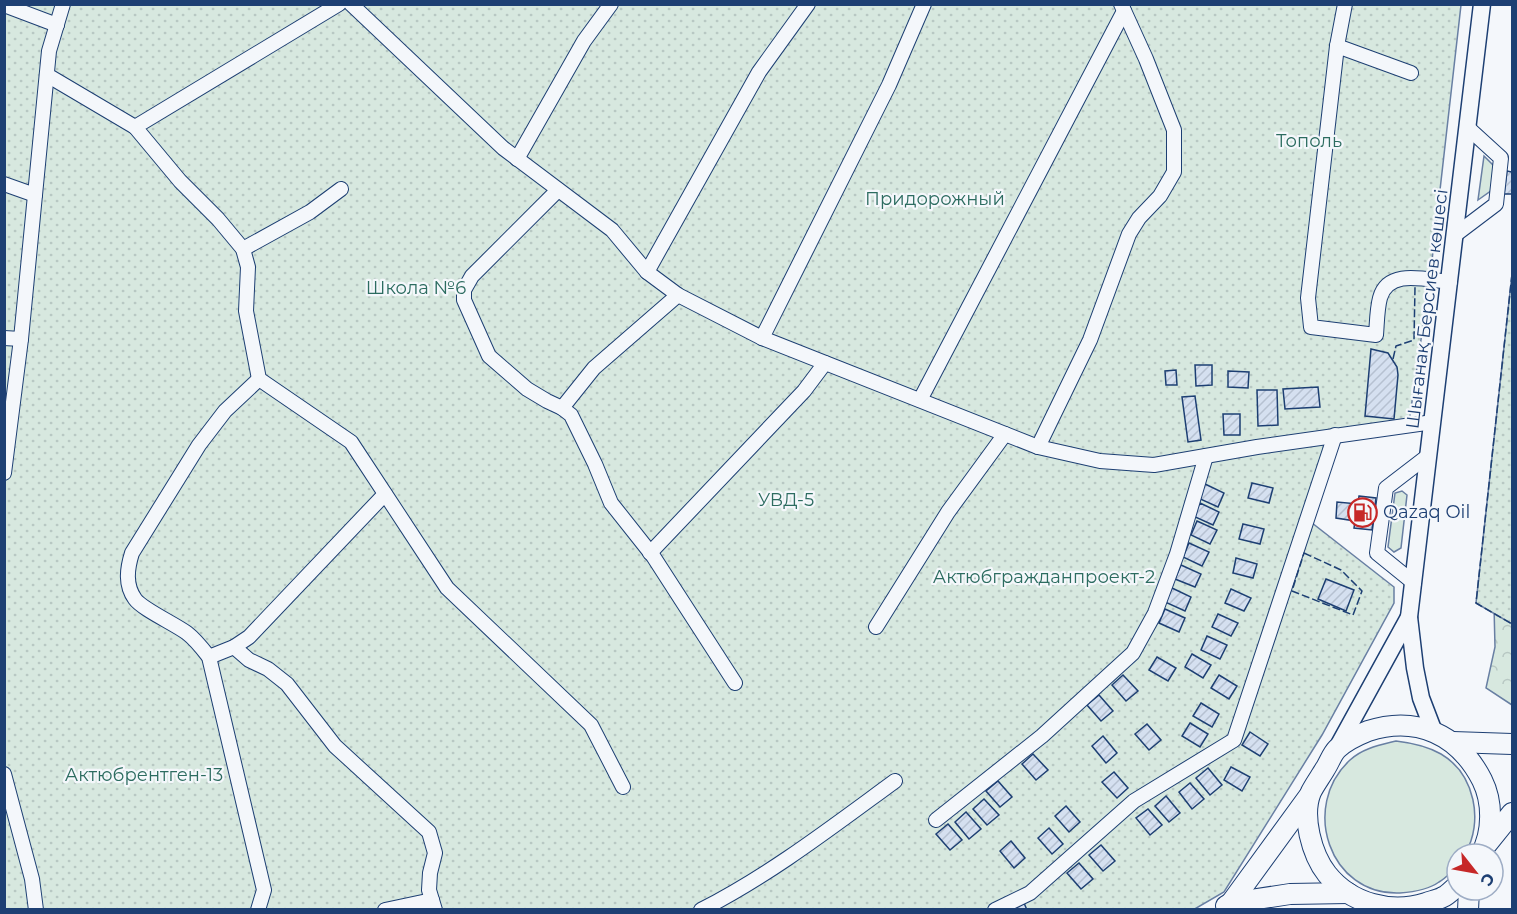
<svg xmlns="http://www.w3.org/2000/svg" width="1517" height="914" font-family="Montserrat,sans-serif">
	<defs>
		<pattern id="forest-crowns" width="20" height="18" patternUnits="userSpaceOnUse" patternTransform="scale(1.5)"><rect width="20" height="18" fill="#d7e8df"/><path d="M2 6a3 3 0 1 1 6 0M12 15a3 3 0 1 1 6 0" fill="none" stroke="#b8c8c3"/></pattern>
		<pattern id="park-dots" width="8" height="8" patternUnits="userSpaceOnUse" patternTransform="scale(1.5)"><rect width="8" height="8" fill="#d7e8df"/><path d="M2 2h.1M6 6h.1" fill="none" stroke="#b8c8c3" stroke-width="1.8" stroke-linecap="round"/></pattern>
		<pattern id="building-hatch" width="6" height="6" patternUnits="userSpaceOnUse" patternTransform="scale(1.5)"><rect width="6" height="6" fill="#d5e0f0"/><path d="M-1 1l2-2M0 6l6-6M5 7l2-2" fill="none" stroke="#b6c1d1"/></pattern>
	</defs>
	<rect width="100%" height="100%" fill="#f4f7fb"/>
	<g fill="#d7e8df" stroke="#687fa3" stroke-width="1.5">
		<polygon points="1484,156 1495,167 1492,190 1478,200"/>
		<polygon points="1402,491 1407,495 1401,548 1394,552 1388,547 1395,493"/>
		<path d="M1396,741C1413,743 1427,746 1441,754C1475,774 1484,822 1465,854H1457V867C1451,872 1446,878 1439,882C1428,890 1413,892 1400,893C1329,896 1300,806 1350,760C1363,748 1380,745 1396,741Z"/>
	</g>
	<polygon fill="url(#forest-crowns)" stroke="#687fa3" stroke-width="1.5" points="1512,438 1512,705 1486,688 1495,647 1494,606"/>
	<g fill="url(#park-dots)" stroke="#687fa3" stroke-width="1.5">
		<polygon points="5,5 1461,5 1430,278 1409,422 1337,436 1307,519 1394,587 1394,603 1322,735 1224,892 1193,910 5,910"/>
		<polygon points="1512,274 1512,624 1476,603"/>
	</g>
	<g fill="url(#building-hatch)" stroke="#1d3f73" stroke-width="1.5">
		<polygon points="1507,171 1512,172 1512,194 1504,194"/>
		<polygon points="1371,349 1388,353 1397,367 1398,375 1394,419 1365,416"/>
		<polygon points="1195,365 1212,365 1212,385 1196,386"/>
		<polygon points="1176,370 1177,385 1166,385 1165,371"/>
		<polygon points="1228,371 1249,372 1248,388 1228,387"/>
		<polygon points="1318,387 1320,407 1285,409 1283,389"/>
		<polygon points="1257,390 1277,390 1278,425 1258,426"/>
		<polygon points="1195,396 1201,440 1188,442 1182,397"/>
		<polygon points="1223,414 1240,414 1240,435 1224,435"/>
		<polygon points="1252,483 1273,488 1269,503 1248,498"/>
		<polygon points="1205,484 1224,493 1218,507 1198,498"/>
		<polygon points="1359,496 1376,498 1372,530 1354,528 1355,521 1336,518 1337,502 1358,504"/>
		<polygon points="1200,503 1219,512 1213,525 1193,516"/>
		<polygon points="1197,521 1217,530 1210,544 1191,535"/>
		<polygon points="1243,524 1264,529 1260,544 1239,539"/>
		<polygon points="1189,543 1209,552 1202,566 1183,557"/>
		<polygon points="1236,558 1257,564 1253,578 1233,573"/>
		<polygon points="1181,565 1201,574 1195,587 1175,579"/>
		<polygon points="1326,579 1354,590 1346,611 1318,599"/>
		<polygon points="1172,588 1191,597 1185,611 1165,602"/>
		<polygon points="1231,589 1251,598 1244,611 1225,603"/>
		<polygon points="1165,609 1185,618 1179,632 1159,623"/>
		<polygon points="1218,614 1238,623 1231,636 1212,627"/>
		<polygon points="1207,636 1227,645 1220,659 1201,650"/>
		<polygon points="1192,654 1211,665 1203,678 1185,667"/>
		<polygon points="1157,657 1176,668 1168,681 1149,670"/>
		<polygon points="1123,675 1138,691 1126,701 1112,685"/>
		<polygon points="1219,675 1237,686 1229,699 1211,688"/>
		<polygon points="1099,695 1113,711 1101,721 1087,705"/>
		<polygon points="1201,703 1219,714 1212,727 1193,716"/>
		<polygon points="1190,723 1208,734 1200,747 1182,736"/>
		<polygon points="1147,724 1161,740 1149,750 1135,734"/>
		<polygon points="1250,732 1268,744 1260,756 1242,745"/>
		<polygon points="1103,736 1117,753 1106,763 1092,746"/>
		<polygon points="1033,754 1048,770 1036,780 1022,764"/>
		<polygon points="1231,767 1250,777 1242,791 1224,780"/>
		<polygon points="1208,768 1222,785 1210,795 1196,778"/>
		<polygon points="1114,772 1128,788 1117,798 1102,782"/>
		<polygon points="998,781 1012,797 1000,807 986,791"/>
		<polygon points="1190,783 1204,799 1192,809 1179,792"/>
		<polygon points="1166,796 1180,813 1169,822 1155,806"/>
		<polygon points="984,799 999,815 987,825 973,809"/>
		<polygon points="1066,806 1080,822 1069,832 1055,816"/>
		<polygon points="1148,809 1162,825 1150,835 1136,818"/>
		<polygon points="966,812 981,829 969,839 955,822"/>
		<polygon points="948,824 962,840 950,850 936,834"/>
		<polygon points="1049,828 1063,844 1052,854 1038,838"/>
		<polygon points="1011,841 1025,858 1014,868 1000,851"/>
		<polygon points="1101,845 1115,861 1103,871 1089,855"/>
		<polygon points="1079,863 1093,879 1081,889 1067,873"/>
		<polygon points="1024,903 1027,910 1011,910"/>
	</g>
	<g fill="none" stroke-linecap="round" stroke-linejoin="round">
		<defs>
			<g id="minor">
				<polyline points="339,4 135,127 180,181 218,219 243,249 248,267 246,311 259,379 351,442 447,588 591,725 623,787"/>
				<polyline points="351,4 503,148 612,230 647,272 678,295 762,338 1038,447 1100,461 1154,465 1257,447 1433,422"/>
				<polyline points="1345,4 1337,46 1411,73"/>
				<polyline points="4,5 57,25"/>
				<path d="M1337,46L1308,298L1311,327L1376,335C1377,323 1377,309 1380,298C1388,268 1426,280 1450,282"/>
				<polyline points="47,75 135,127"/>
				<polyline points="517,159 584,41 611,4"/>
				<polyline points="4,184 35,195"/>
				<polyline points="558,190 472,276 464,290 464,300 489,356 527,389 547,401 562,408 571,415 595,464 611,503 653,556 735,683"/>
				<polyline points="1455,235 1496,204 1501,158 1467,127"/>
				<polyline points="243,249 310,212 341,189"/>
				<polyline points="647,272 759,72 808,4"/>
				<polyline points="4,338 21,339"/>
				<polyline points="762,338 889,85 924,4"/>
				<polyline points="920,400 1124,11"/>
				<polyline points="562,408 594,368 678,295"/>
				<polyline points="1038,447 1090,340 1129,234 1139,218 1160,196 1174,172 1174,130 1146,59 1121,4"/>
				<polyline points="4,473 21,339 49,51 63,4"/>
				<polyline points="650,553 804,391 825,363"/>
				<polyline points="1414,583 1377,553 1386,488 1429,455"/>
				<polyline points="876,627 948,512 1005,434"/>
				<polyline points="234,647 249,660 268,669 287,684 335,746 429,832 435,853 430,873 429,890 435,910"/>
				<polyline points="209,657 234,647 249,637 385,494"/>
				<polyline points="4,774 32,879 36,910"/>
				<polyline points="936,820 1042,736 1133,653 1155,613 1177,554 1206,456"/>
				<path d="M258,910L264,890L209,657C202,648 196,640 187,633C175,624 142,609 135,599C125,585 127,569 132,553L199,445L225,411L259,379"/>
				<polyline points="385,910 432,900"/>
				<path d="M701,910C770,875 832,827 895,781"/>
				<polyline points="995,910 1030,893 1134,801 1234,740 1335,435"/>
			</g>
			<g id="major">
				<polyline points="1434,732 1421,698 1415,668 1409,617 1482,4"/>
				<polyline points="1337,748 1409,617"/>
			</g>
			<g id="highway">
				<polyline points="1453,742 1512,744"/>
				<polyline points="1487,844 1512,813"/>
				<path d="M1457,886C1453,889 1448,895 1443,897C1438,900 1431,901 1426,903C1391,914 1351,904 1327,874C1312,855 1301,816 1311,792C1315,784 1321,776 1325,769C1329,763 1332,754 1337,749C1345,741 1358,735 1368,731C1417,715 1459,735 1482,780C1493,802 1493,832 1481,854"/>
				<polyline points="1231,903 1309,796"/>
				<polyline points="1226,906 1231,903 1290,894 1348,893"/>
				<polyline points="1468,910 1469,890"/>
			</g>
		</defs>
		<use href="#minor" stroke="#1d3f73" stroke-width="16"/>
		<use href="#major" stroke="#1d3f73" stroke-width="19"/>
		<use href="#highway" stroke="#1d3f73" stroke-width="22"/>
		<use href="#minor" stroke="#f4f7fb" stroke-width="14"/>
		<use href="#major" stroke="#f4f7fb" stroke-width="16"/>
		<use href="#highway" stroke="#f4f7fb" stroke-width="20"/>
		<g stroke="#1d3f73" stroke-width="1.5" stroke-dasharray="8 3" stroke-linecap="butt">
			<polyline points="1512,274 1476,603 1512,624"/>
			<polyline points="1393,359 1396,346 1414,340 1415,287"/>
			<polygon points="1304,553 1341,570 1362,591 1353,615 1292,591"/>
		</g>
	</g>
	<defs>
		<symbol id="fuel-ring" viewBox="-11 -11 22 22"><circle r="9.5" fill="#f4f7fb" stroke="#c62828" stroke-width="1.5"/><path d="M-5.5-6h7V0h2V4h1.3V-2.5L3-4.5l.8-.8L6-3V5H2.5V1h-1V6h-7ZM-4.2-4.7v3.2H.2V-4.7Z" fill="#c62828"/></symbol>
	</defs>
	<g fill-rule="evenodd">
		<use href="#fuel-ring" x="1346" y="496" width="33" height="33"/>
	</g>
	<g text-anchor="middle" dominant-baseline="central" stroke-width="4.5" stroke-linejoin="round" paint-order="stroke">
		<g font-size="18" fill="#2c6c60" stroke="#f4f7fb">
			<text x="1309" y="141">Тополь</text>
			<text x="935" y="199">Придорожный</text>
			<text x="416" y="288">Школа №6</text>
			<text x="786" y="500">УВД-5</text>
			<text x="1044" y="577">Актюбгражданпроект-2</text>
			<text x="144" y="775">Актюбрентген-13</text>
		</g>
		<g font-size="18" fill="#1d3f73" stroke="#f4f7fb">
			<text transform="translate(1427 309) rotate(-83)">Шығанақ Берсиев көшесі</text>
		</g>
		<g font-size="18" fill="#1d3f73" stroke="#f4f7fb" text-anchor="start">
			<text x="1383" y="512">Qazaq Oil</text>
		</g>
	</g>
	<rect width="1517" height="914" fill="none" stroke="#1d3f73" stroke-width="12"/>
	<g transform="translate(1475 872) rotate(121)"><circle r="28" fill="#f4f7fb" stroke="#9eadc5" stroke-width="1.5"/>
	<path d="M0-4.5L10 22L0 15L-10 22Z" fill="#c62828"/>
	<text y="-9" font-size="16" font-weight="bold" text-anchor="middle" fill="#1d3f73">С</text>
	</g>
</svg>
